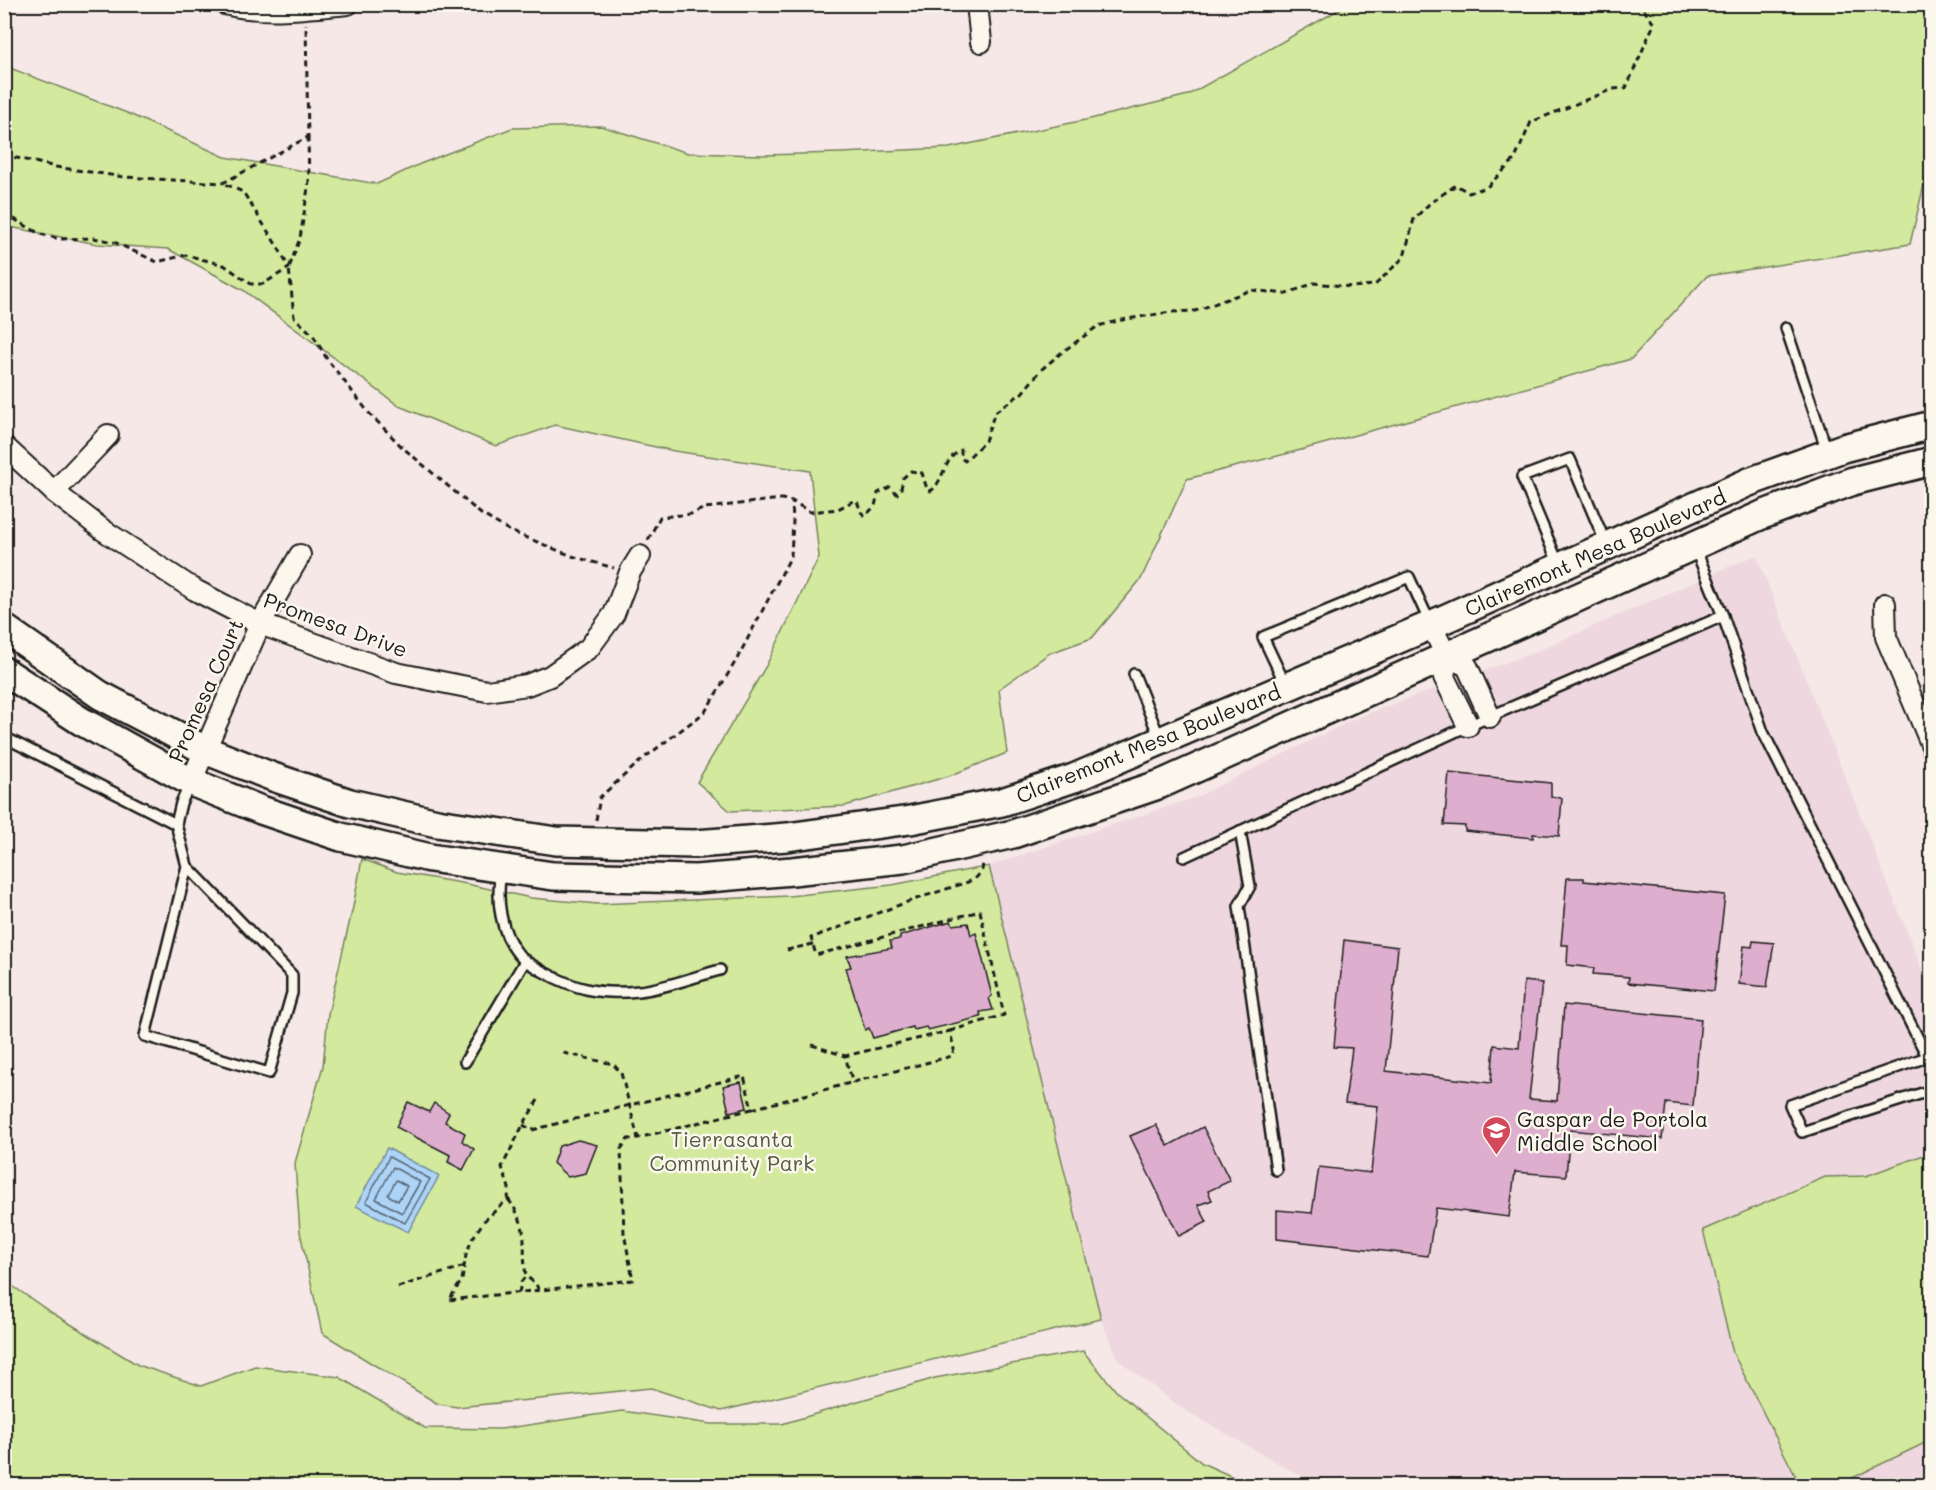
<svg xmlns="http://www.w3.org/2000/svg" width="1936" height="1490" font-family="Mali,sans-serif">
	<rect width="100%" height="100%" fill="#f5e8e6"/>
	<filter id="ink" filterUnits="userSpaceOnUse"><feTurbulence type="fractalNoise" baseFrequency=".0167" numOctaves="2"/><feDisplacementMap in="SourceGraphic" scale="12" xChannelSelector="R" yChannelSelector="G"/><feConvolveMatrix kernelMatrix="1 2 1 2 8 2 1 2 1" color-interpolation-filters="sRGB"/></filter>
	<g filter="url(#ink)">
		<polygon fill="#eed7df" points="1756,555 1931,992 1931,1485 1321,1485 1290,1470 1183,1409 1118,1360 1101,1319 989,866 1197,797 1356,718 1535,652"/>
		<g fill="#d2e99e" stroke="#77825d" stroke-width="1.5">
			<polygon points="1931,4 1931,155 1910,244 1707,276 1631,359 1301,450 1187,479 1141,579 1092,638 1050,653 999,689 1007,753 949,776 845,806 730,811 697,782 766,666 819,557 810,471 674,451 555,425 496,446 399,406 243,290 168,249 97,244 10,227 5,222 5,66 127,113 225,157 377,184 420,164 512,128 601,126 688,153 762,155 841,153 949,148 1090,119 1188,95 1347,5"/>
			<polygon points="362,859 397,872 467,884 531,898 598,904 789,896 892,885 989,866 1101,1319 721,1411 651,1388 457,1407 438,1404 322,1333 300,1232 295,1163 323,1066 328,1014 353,907"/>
			<polygon points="1931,1155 1931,1440 1838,1485 1817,1485 1796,1477 1733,1353 1703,1230 1825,1177 1866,1176 1921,1156"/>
			<polygon points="4,1280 49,1311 138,1365 201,1386 255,1366 339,1377 425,1428 501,1429 622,1411 711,1424 782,1424 935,1378 1083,1351 1117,1392 1202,1463 1251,1485 5,1485"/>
		</g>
		<polygon fill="#add4f7" stroke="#738a9f" stroke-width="1.5" points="387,1148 439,1176 408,1232 356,1206"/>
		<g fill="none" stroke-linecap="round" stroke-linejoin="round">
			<g stroke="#566674" stroke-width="1.5">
				<polygon points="389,1157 430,1179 405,1223 366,1202"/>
				<polygon points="393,1167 420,1182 402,1213 376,1199"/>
				<polygon points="396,1180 407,1186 398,1201 388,1195"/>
			</g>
			<polyline stroke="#738a9f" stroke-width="5" points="66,1486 86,1486"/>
		</g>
		<g fill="#deaece" stroke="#1c1c1c" stroke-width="1.5">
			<polygon points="1449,773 1551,783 1551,797 1562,798 1559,836 1533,834 1533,838 1465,831 1465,826 1444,825"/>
			<polygon points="1567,878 1584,878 1584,881 1725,895 1714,991 1628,983 1629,977 1593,974 1594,968 1567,965 1568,945 1561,945"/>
			<polygon points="951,921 953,925 968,923 971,935 976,933 992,996 989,998 993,1010 980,1012 981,1017 928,1030 926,1027 914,1030 913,1027 873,1038 869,1028 865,1030 846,968 851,967 847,956 892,948 890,941 900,939 900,936"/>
			<polygon points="1344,940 1398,947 1386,1071 1491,1083 1494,1045 1519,1048 1524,981 1542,983 1529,1099 1557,1101 1564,1005 1701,1019 1693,1106 1666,1103 1662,1139 1570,1130 1566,1176 1515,1172 1509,1217 1436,1208 1428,1256 1277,1239 1277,1210 1312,1213 1319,1167 1371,1173 1378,1106 1345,1103 1352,1048 1334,1047"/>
			<polygon points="1753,941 1774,943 1767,987 1739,984 1744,946 1752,947"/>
			<polygon points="741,1082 747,1108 729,1112 723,1086"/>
			<polygon points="408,1102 429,1112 434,1103 449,1113 445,1122 465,1133 462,1141 474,1149 463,1170 448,1162 450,1155 396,1127"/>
			<polygon points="1156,1125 1168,1146 1203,1127 1230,1181 1208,1191 1212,1200 1198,1205 1207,1222 1179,1236 1130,1136"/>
			<polygon points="578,1140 597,1145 586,1173 568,1177 553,1163 559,1146"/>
		</g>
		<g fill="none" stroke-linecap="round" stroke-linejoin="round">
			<defs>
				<g id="service">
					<polyline points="1786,328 1827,451"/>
					<polyline points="1559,565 1522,477 1570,459 1606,544"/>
					<polyline points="1723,616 1763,732 1932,1066"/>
					<polyline points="1134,674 1160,739"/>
					<polyline points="1286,686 1263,637 1409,577 1430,623"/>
					<polyline points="4,737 176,824"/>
					<polyline points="1240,831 1250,886 1239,906 1276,1170"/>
					<polyline points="1184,857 1468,726 1723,616 1695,548"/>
					<polyline points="187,866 145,1036 269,1073 292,993 292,975 187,866 176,824 181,803 190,784"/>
					<path d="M501,872C496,899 500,933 519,955C525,962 534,966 542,971C576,990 600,995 639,991C663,989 696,976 720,970"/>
					<polyline points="1927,1057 1790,1105 1802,1132 1932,1090"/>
					<polyline points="465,1062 525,961"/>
				</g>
				<g id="minor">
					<path d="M225,4C266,14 307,8 348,4"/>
					<polyline points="977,4 981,42"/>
					<polyline points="4,446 54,492 103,530 195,590 260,624 396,673 487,691 527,685 550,676 589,648 614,614 630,572 640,556"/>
					<polyline points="54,492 108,435"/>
					<polyline points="1885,604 1886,637 1932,746"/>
					<polyline points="1431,625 1447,657 1444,677 1468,726"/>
					<polyline points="1447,657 1467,666 1490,717"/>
					<polyline points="191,782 260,624 300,555"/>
				</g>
				<g id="secondary">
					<polyline points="4,628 100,695 205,750 273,777 350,803 437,823 556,841 695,844 787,837 910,820 1002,802 1074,778 1431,625 1749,482 1843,448 1932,425"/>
					<polyline points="4,671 81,721 191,782 261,810 341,837 430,858 553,876 696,879 792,871 903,859 1013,834 1161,784 1762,515 1853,481 1932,461"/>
				</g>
			</defs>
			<use href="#service" stroke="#1c1c1c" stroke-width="14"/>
			<use href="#minor" stroke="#1c1c1c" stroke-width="24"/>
			<use href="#secondary" stroke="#1c1c1c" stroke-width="32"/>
			<g stroke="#1c1c1c" stroke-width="3" stroke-dasharray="6 4.5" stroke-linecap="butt">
				<polyline points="308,137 309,181 304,214 300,238 289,268 294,317 313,335 327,359 369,413 402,447 481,514 510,531 572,556 614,568"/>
				<polyline points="4,155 56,167 124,177 223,183 308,137 306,24"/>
				<polyline points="4,218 9,216 40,234 60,239 94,238 114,242 157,262 186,255 224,265 251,284 263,284 289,268 279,249 243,192 223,183"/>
				<path d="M648,540L660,517L691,514L705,508L782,499L792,501L810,512L838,509L853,501H857L861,512L865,516L875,506L878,493L890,487L897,494L901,489L903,478L911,471L922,473L927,489L931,491C944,481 943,459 961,450V458L965,461L985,441L995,412L1022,393L1042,369L1061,353L1098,326L1122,320L1170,312L1195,311L1251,290L1286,294L1314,283L1352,287L1375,285L1404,257L1414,219L1430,203L1456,185L1469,193L1487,187L1515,159L1531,122L1613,89L1626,88L1654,24L1644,10L1643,4"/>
				<polyline points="596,820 600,797 644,758 705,712 737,659 791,556 793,521 792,501"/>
				<polyline points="787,950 813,944"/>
				<polyline points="950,1031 1004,1015 980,911 816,955 811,938 910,901 968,882 977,877 982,870 983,863"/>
				<polyline points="812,1045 845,1056"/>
				<polyline points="538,1100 523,1125 502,1167 509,1188 508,1199 484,1221 472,1239 466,1255 462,1280 449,1300 633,1280 624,1233 621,1149 628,1139 638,1138 621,1073 613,1064 563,1053"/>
				<polyline points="752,1109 952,1056 954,1049 950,1031 845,1056 853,1083"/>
				<polyline points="523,1125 532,1130 744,1076 752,1109 638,1138"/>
				<path d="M508,1199C531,1229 521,1243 526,1276L536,1284L539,1291"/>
				<polyline points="398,1287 465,1266"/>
				<polyline points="519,1293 521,1282 526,1276"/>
			</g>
			<use href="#service" stroke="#fbf7ec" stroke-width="9"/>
			<use href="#minor" stroke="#fbf7ec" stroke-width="20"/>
			<use href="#secondary" stroke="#fbf7ec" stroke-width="27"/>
		</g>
	</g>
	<defs>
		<symbol id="school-pin" viewBox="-11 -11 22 30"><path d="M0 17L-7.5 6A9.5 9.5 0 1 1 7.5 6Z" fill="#d1495b" stroke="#fbf7ec"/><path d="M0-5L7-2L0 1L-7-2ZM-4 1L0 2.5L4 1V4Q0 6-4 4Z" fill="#fff"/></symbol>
	</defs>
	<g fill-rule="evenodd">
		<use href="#school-pin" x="1480" y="1114" width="33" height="45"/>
	</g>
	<g text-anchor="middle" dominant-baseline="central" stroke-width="5" stroke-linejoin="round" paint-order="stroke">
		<g font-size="21" fill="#1c1c1c" stroke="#fbf7ec">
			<text transform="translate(1595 552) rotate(-24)">Clairemont Mesa Boulevard</text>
			<text transform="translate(336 624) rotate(20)">Promesa Drive</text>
			<text transform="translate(205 690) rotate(-66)">Promesa Court</text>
			<text transform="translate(1148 743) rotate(-22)">Clairemont Mesa Boulevard</text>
		</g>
		<g font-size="21" fill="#1c1c1c" stroke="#fbf7ec" text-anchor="start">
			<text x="1517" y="1118">Gaspar de Portola<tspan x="1517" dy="24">Middle School</tspan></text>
		</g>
		<g font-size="21" fill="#535a43" stroke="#fbf7ec">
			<text x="732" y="1138">Tierrasanta<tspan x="732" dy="24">Community Park</tspan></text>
		</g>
	</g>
	<rect width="1936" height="1490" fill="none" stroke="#fbf7ec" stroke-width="24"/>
	<rect x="12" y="12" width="1912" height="1466" fill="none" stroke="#1c1c1c" stroke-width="2" filter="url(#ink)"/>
</svg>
